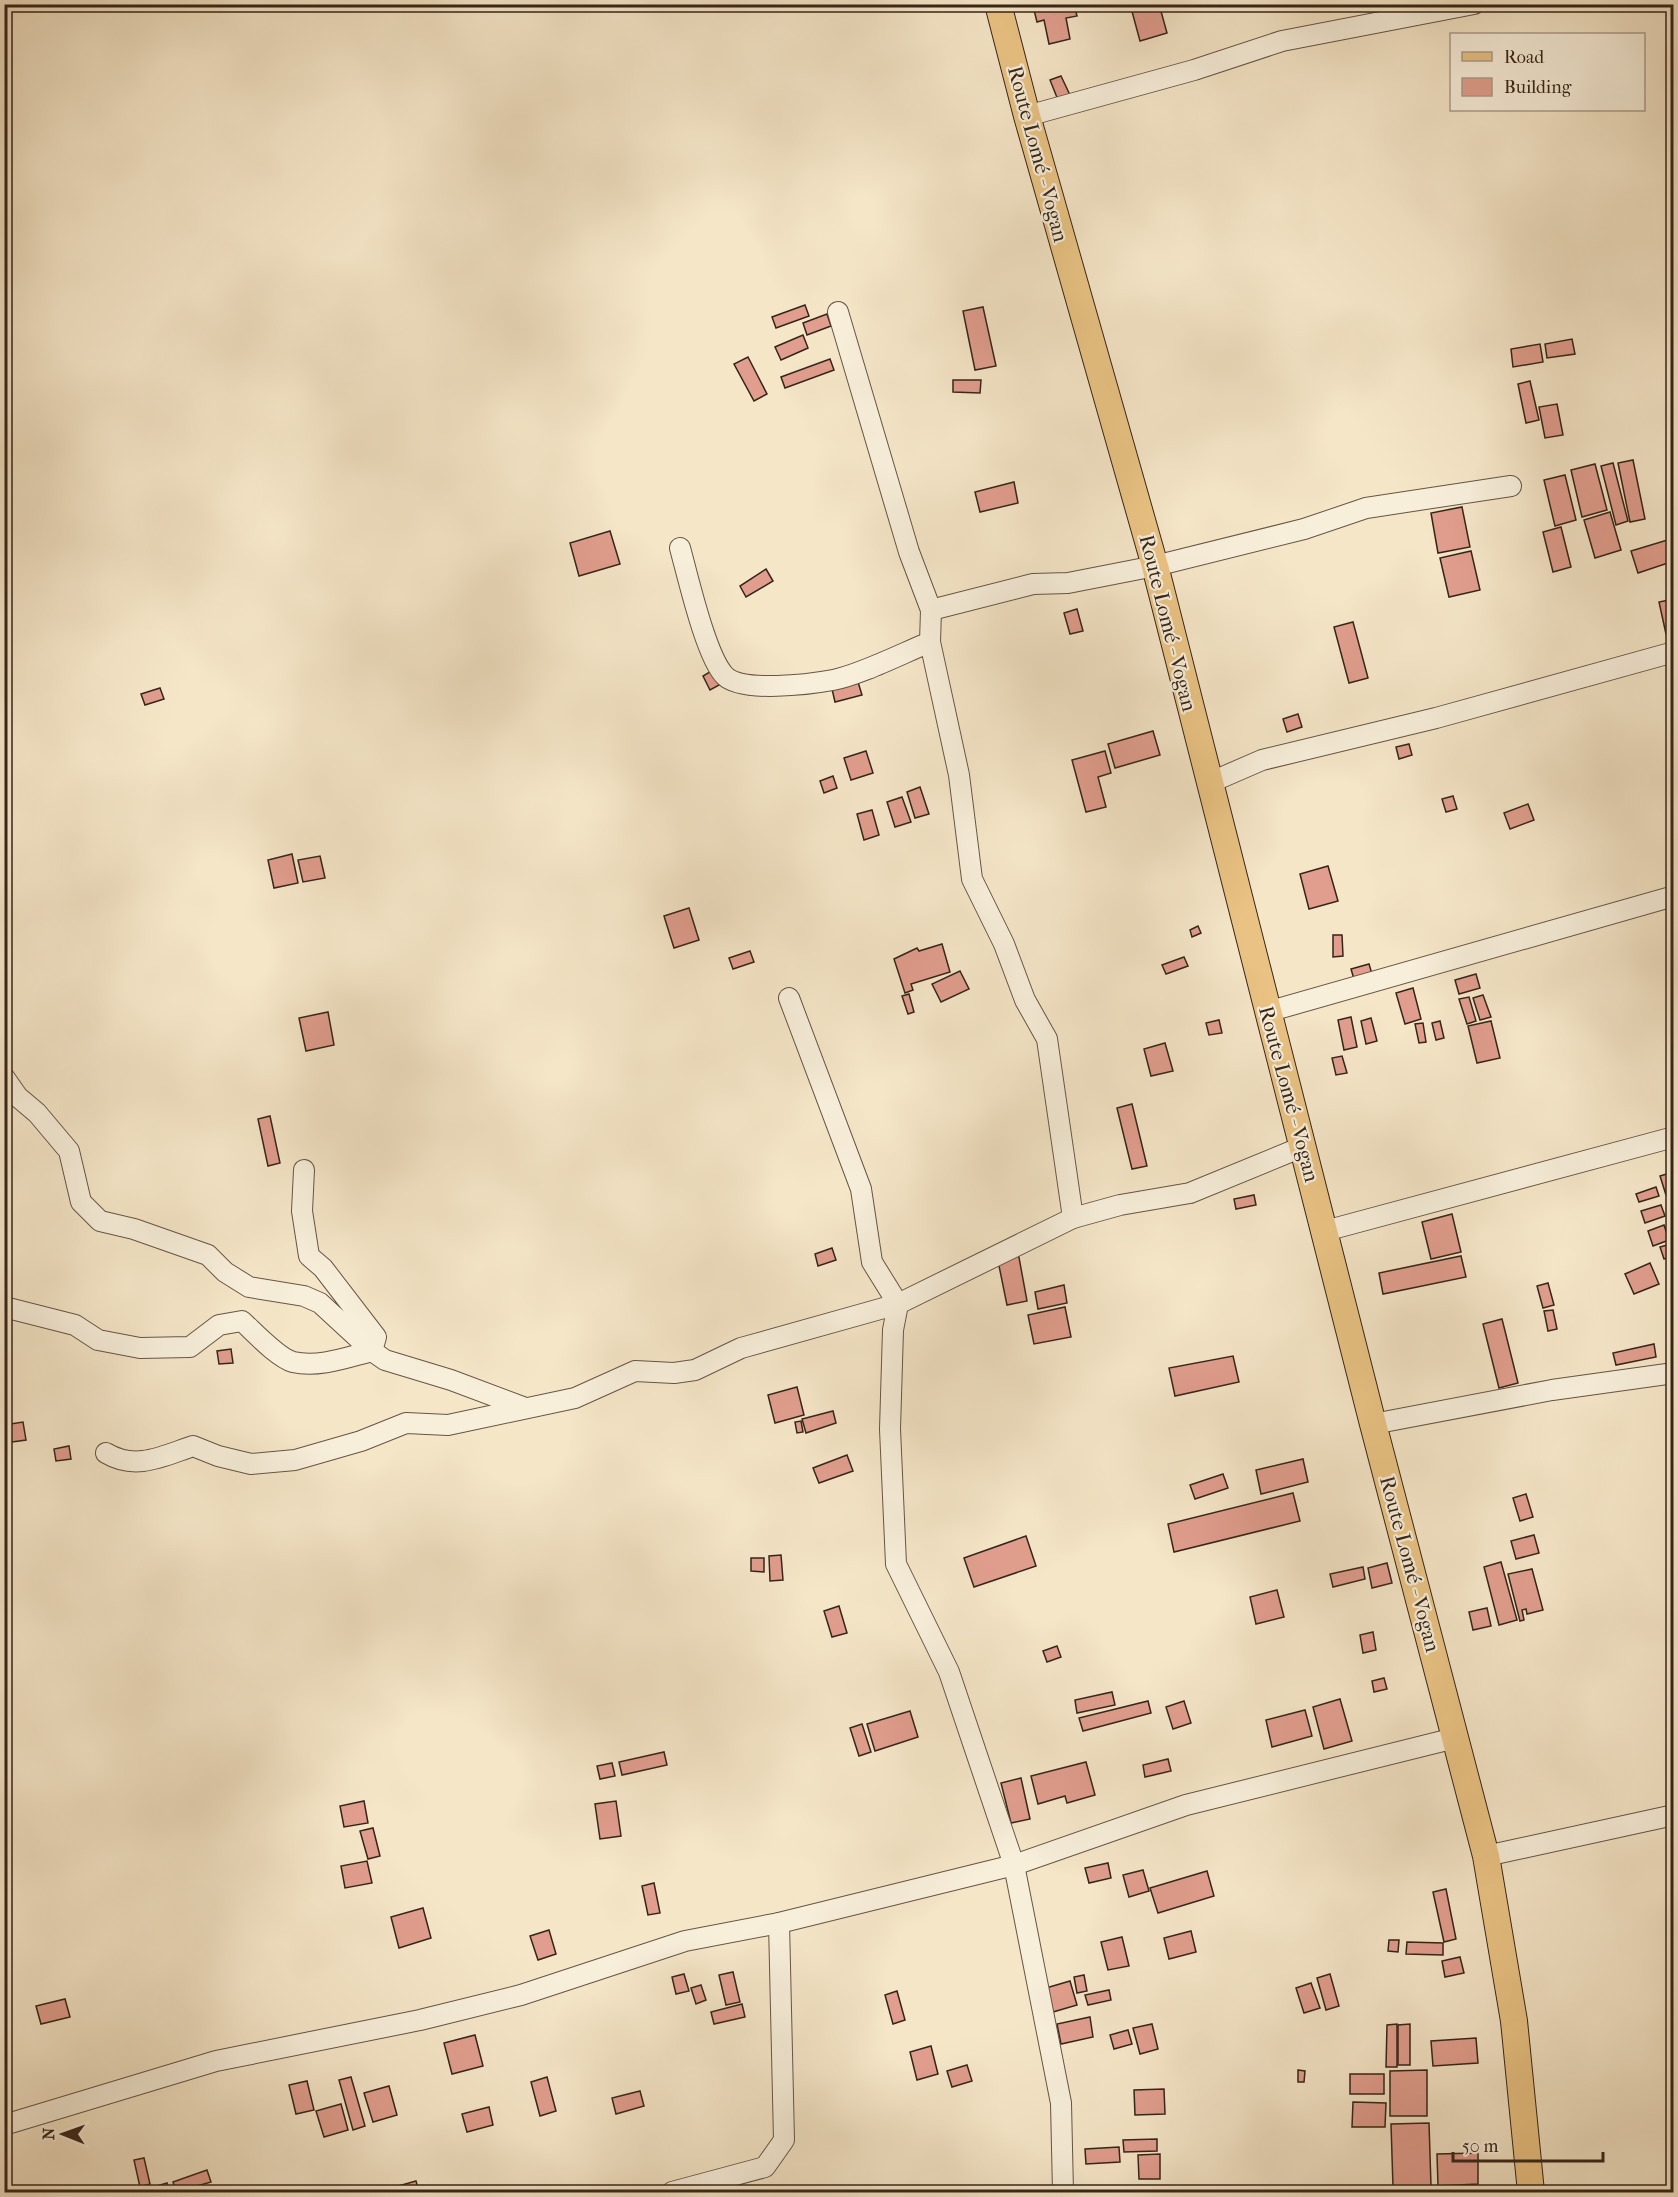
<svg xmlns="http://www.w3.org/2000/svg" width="1678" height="2197" font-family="'IM FELL French Canon',serif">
	<rect width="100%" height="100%" fill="#f5e6c8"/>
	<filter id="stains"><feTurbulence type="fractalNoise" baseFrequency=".00333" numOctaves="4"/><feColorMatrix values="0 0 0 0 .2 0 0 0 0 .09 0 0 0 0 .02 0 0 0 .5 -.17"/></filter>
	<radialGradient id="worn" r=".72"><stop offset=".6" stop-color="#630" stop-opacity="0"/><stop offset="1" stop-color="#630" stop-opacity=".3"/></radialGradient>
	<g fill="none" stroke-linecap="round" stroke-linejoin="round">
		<polyline stroke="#75807c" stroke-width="6" points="4,284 4,286"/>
	</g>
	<g fill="#e19e8e" stroke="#352519" stroke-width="1.5">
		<polygon points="1074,4 1077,16 1066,18 1070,39 1049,44 1044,20 1037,22 1033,6"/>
		<polygon points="1130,4 1159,4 1167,33 1140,41"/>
		<polygon points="1061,76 1070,95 1058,100 1050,80"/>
		<polygon points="805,305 809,316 776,328 772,317"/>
		<polygon points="983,307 996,366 975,370 963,311"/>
		<polygon points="827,314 831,326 807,335 803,323"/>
		<polygon points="803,335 808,348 781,360 775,347"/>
		<polygon points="1572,339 1575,354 1547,358 1545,344"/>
		<polygon points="1540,344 1543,362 1513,367 1511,349"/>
		<polygon points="748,357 767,394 754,401 734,364"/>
		<polygon points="830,359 834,370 785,388 781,377"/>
		<polygon points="953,380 981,380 980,393 953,392"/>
		<polygon points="1530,381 1539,420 1526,423 1518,384"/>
		<polygon points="1557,404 1563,435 1545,438 1539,407"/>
		<polygon points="1633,460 1645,519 1630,522 1618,463"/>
		<polygon points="1613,463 1628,521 1616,525 1601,466"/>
		<polygon points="1595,464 1607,510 1582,517 1571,470"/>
		<polygon points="1565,475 1576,520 1555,526 1544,480"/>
		<polygon points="1014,482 1018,503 980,512 975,492"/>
		<polygon points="1462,507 1470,547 1438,553 1431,513"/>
		<polygon points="1610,512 1621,550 1595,558 1584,520"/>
		<polygon points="1561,527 1571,567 1553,572 1543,532"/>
		<polygon points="610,531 620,564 579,576 570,543"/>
		<polygon points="1674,538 1674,561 1638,573 1631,551"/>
		<polygon points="1471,551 1480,590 1449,597 1440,558"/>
		<polygon points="766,569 773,581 746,597 740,586"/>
		<polygon points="1674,599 1674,633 1666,634 1659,602"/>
		<polygon points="1077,609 1083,631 1070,634 1064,613"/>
		<polygon points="1353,622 1368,678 1349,683 1334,627"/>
		<polygon points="713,670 721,684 710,690 703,676"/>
		<polygon points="858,682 862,695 835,702 832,689"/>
		<polygon points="160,688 164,699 145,705 141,694"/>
		<polygon points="1298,714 1302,727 1287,732 1283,719"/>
		<polygon points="1153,731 1160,755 1115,768 1108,744"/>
		<polygon points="1409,744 1412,755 1399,759 1396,747"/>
		<polygon points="866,751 873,773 851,780 844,758"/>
		<polygon points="1105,751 1111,773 1098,777 1106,807 1086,812 1072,760"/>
		<polygon points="833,776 837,788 824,793 820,781"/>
		<polygon points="920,787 929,814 915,818 907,792"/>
		<polygon points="1453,796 1457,809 1446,812 1442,799"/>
		<polygon points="902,797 911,822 895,827 887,802"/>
		<polygon points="1528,804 1534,820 1510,829 1504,813"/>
		<polygon points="872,810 879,835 864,840 857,814"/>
		<polygon points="292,854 298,883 274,888 268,860"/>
		<polygon points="320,856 325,878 303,882 298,860"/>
		<polygon points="1328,866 1338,901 1309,909 1300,874"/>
		<polygon points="689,908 699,940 674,948 664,916"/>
		<polygon points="1198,926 1201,933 1192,937 1190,930"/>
		<polygon points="1333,935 1342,935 1343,956 1333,957"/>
		<polygon points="942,944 950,972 911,984 913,990 905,993 894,959 917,948 919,951"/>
		<polygon points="750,951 754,962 733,969 729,958"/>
		<polygon points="1184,957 1188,966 1166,974 1162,965"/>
		<polygon points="1369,964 1372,974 1354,979 1351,969"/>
		<polygon points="960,971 969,989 941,1002 932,984"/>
		<polygon points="1476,974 1480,988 1459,994 1455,980"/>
		<polygon points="1413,988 1421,1019 1405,1024 1396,993"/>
		<polygon points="909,994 914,1012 908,1014 902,996"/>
		<polygon points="1483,995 1491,1017 1480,1020 1473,998"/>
		<polygon points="1469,997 1476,1021 1467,1024 1459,999"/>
		<polygon points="328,1012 334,1045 306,1051 299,1018"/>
		<polygon points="1351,1017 1357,1047 1344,1050 1338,1020"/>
		<polygon points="1371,1018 1377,1041 1366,1044 1361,1021"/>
		<polygon points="1219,1020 1222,1033 1209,1035 1206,1023"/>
		<polygon points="1440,1021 1444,1038 1436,1040 1432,1023"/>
		<polygon points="1491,1021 1500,1058 1477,1063 1468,1026"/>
		<polygon points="1423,1023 1426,1042 1419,1043 1415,1024"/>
		<polygon points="1165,1043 1173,1071 1151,1076 1144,1049"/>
		<polygon points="1342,1056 1347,1073 1336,1075 1332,1058"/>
		<polygon points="1132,1104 1147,1166 1132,1169 1117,1108"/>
		<polygon points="270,1116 280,1163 268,1166 258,1119"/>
		<polygon points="1673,1172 1674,1192 1666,1195 1660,1176"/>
		<polygon points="1656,1187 1659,1196 1639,1202 1636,1194"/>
		<polygon points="1254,1195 1256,1205 1236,1209 1234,1199"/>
		<polygon points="1661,1205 1665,1216 1645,1223 1641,1211"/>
		<polygon points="1452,1214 1461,1252 1431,1259 1422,1222"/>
		<polygon points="1664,1225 1669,1240 1653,1246 1648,1231"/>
		<polygon points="1674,1243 1674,1257 1664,1259 1660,1247"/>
		<polygon points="832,1248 836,1260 818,1266 815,1254"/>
		<polygon points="1018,1252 1027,1301 1007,1305 997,1256"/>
		<polygon points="1461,1256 1466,1277 1383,1294 1379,1273"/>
		<polygon points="1650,1263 1659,1284 1634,1294 1625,1274"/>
		<polygon points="1548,1283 1554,1305 1543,1308 1537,1286"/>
		<polygon points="1064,1285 1067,1303 1038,1309 1035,1292"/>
		<polygon points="1065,1307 1071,1337 1034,1344 1028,1315"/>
		<polygon points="1553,1310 1557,1329 1548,1331 1544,1311"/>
		<polygon points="1502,1319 1518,1383 1499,1388 1483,1324"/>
		<polygon points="1654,1344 1656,1357 1616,1365 1613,1353"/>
		<polygon points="231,1349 233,1363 219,1364 217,1351"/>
		<polygon points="1233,1356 1239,1382 1175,1396 1169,1368"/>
		<polygon points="797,1387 804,1415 775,1423 768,1395"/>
		<polygon points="833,1411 836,1423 806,1433 802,1419"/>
		<polygon points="801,1421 803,1432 797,1433 795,1422"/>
		<polygon points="23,1422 26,1440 5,1443 4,1425"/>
		<polygon points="69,1446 71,1459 56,1461 54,1449"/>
		<polygon points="847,1455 853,1471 819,1483 813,1468"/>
		<polygon points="1303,1459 1308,1482 1261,1494 1256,1470"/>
		<polygon points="1223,1474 1228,1488 1195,1499 1190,1485"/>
		<polygon points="1293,1493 1300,1521 1174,1552 1168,1524"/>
		<polygon points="1526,1494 1533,1517 1520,1521 1513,1498"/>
		<polygon points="1534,1535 1539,1553 1516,1559 1511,1541"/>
		<polygon points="1026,1536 1036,1566 974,1587 964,1558"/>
		<polygon points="781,1555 783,1580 770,1581 769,1556"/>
		<polygon points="751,1558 764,1558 764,1572 751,1571"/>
		<polygon points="1501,1562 1517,1620 1499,1625 1484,1567"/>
		<polygon points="1387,1563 1392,1583 1372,1588 1368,1568"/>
		<polygon points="1363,1567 1365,1579 1333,1587 1330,1574"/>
		<polygon points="1532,1569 1543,1610 1527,1614 1526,1609 1522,1610 1524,1620 1520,1621 1508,1574"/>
		<polygon points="1277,1590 1284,1617 1256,1624 1250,1597"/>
		<polygon points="839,1606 847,1633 832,1637 824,1611"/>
		<polygon points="1487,1608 1491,1626 1473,1630 1469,1612"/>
		<polygon points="1373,1632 1376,1650 1363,1653 1360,1635"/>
		<polygon points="1057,1646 1061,1657 1047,1662 1043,1651"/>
		<polygon points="1384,1678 1387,1689 1374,1692 1372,1681"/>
		<polygon points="1112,1692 1115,1705 1077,1713 1075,1700"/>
		<polygon points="1340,1699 1352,1741 1324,1749 1313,1707"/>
		<polygon points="1148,1701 1151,1713 1083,1731 1079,1718"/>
		<polygon points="1184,1701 1191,1723 1173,1729 1166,1707"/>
		<polygon points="1305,1710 1312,1736 1272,1747 1266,1720"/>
		<polygon points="910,1711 918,1737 875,1751 867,1724"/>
		<polygon points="862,1724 871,1752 859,1756 850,1728"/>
		<polygon points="664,1752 667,1765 622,1775 619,1762"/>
		<polygon points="1168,1759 1171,1771 1145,1777 1143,1765"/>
		<polygon points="1086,1762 1095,1795 1067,1803 1065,1796 1038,1804 1031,1776"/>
		<polygon points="612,1763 615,1776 600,1779 597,1766"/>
		<polygon points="1021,1778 1030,1819 1011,1823 1001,1783"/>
		<polygon points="364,1801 368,1823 344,1827 340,1806"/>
		<polygon points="616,1801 621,1836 600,1839 595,1804"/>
		<polygon points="373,1828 380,1856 368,1859 360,1831"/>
		<polygon points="367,1861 372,1883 345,1888 341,1866"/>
		<polygon points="1108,1863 1111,1878 1089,1883 1085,1868"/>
		<polygon points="1143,1870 1149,1891 1129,1897 1123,1875"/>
		<polygon points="1207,1871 1214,1896 1158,1913 1150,1888"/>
		<polygon points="654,1883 660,1913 648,1915 642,1886"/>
		<polygon points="1446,1889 1456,1939 1444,1942 1433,1892"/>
		<polygon points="423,1908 431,1938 399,1948 391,1917"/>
		<polygon points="549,1930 556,1954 538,1960 530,1936"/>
		<polygon points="1191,1931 1196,1952 1169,1959 1164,1938"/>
		<polygon points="1122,1937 1129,1966 1108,1970 1101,1942"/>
		<polygon points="1389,1940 1399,1940 1398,1952 1388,1951"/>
		<polygon points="1407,1942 1443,1943 1443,1955 1406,1954"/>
		<polygon points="1460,1957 1464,1973 1445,1977 1442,1961"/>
		<polygon points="733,1972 740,2002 726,2005 719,1975"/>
		<polygon points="684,1974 689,1991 676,1994 672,1977"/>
		<polygon points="1330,1974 1339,2006 1326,2010 1317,1978"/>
		<polygon points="1084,1975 1087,1991 1077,1993 1074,1977"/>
		<polygon points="1070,1981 1077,2005 1053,2012 1046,1988"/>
		<polygon points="1311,1983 1320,2008 1304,2013 1296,1988"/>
		<polygon points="701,1985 706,2000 696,2004 691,1988"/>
		<polygon points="1109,1990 1111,2000 1088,2005 1085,1995"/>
		<polygon points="897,1991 905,2020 893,2024 885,1995"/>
		<polygon points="65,1999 70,2017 41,2024 36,2006"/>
		<polygon points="742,2004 745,2017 714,2024 711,2012"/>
		<polygon points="1090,2017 1093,2037 1061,2044 1057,2024"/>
		<polygon points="1152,2024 1158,2049 1140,2054 1133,2028"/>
		<polygon points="1397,2024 1397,2067 1386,2067 1387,2025"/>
		<polygon points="1410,2024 1410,2065 1398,2065 1398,2025"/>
		<polygon points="1128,2030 1132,2044 1114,2049 1110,2035"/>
		<polygon points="475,2035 483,2066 452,2074 444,2043"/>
		<polygon points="1476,2038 1478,2063 1433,2066 1431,2041"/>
		<polygon points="931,2046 938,2074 917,2080 910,2052"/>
		<polygon points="967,2065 972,2081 952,2087 947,2071"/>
		<polygon points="1298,2070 1305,2071 1304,2082 1298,2082"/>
		<polygon points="1427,2070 1427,2116 1390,2116 1390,2071"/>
		<rect x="1350" y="2074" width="34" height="20"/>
		<polygon points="351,2077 365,2126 353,2130 339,2080"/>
		<polygon points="547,2077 556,2111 540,2116 531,2082"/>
		<polygon points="307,2081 314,2110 296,2114 289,2085"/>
		<polygon points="389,2086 397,2115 373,2122 364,2093"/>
		<polygon points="1164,2089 1165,2114 1135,2115 1134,2090"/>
		<polygon points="640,2091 644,2106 616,2114 612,2098"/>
		<polygon points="1353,2102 1386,2103 1385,2127 1352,2127"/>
		<polygon points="341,2104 348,2130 324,2137 316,2111"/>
		<polygon points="489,2107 493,2125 467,2132 462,2114"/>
		<polygon points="1429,2123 1431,2186 1393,2187 1391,2124"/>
		<polygon points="1157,2139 1157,2151 1124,2152 1123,2140"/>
		<polygon points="1119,2147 1120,2162 1086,2164 1085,2149"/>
		<polygon points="1478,2153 1478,2184 1438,2186 1437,2154"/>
		<polygon points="1160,2154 1160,2179 1139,2179 1138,2155"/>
		<polygon points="144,2158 150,2184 140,2187 134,2160"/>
		<polygon points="207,2170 211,2182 176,2192 173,2182"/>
		<polygon points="416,2181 419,2192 384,2192 384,2190"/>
		<polygon points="167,2183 170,2192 141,2192 140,2191"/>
	</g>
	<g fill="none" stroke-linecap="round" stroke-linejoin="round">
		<defs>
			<g id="minor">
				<polyline points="1027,116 1194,70 1282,41 1474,4"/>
				<polyline points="838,312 909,552 931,610 930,642 959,775 972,879 1004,944 1025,1000 1047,1039 1073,1218"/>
				<path d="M680,548C688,577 706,657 725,676C742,693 811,684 833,680C860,675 903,653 930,642"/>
				<polyline points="931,610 1033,584 1068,583 1155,566 1304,529 1366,508 1511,486"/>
				<polyline points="1209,783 1262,760 1436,718 1674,652"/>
				<polyline points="789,998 861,1189 872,1262 898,1304 893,1330 890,1429 896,1564 949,1672 1014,1865 1061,2103 1063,2192"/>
				<polyline points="1267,1012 1674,896"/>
				<polyline points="4,1077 18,1097 37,1113 69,1151 81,1202 100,1221 134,1229 208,1255 225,1272 249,1287 304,1296 320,1303 372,1351 376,1337 323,1268 309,1256 302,1211 304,1170"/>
				<polyline points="1325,1231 1674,1137"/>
				<path d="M4,1307L75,1325L98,1340L140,1348L190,1347L219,1325L242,1321C254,1332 278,1358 293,1362C319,1368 348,1357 372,1351L385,1360L451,1380L523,1407"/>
				<polyline points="1373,1424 1552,1390 1674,1373"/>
				<path d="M106,1453C136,1471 163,1456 193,1446L218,1456L251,1464L295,1460L361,1441L406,1423L448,1425L575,1398L635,1371L674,1373L695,1370L741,1348L898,1304L1073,1218L1120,1205L1190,1193L1302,1147"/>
				<polyline points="1486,1856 1674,1815"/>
				<polyline points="4,2125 216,2061 420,2020 521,1995 685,1941 779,1923 1014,1865 1186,1805 1455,1738"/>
				<polyline points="672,2192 765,2167 784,2140 779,1923"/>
			</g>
			<polyline id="major" points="998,4 1027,116 1155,566 1373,1424 1486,1856 1514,2021 1531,2192"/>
		</defs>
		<use href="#minor" stroke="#655545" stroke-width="22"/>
		<use href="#major" stroke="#352519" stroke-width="28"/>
		<use href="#minor" stroke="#f8efdb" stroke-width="20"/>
		<use href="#major" stroke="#eac384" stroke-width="26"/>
	</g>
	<g text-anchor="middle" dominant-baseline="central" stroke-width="4.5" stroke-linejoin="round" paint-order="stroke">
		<g font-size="21" fill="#352519" stroke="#f8efdb">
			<text transform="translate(1038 154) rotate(75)">Route Lomé - Vogan</text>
			<text transform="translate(1168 623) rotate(76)">Route Lomé - Vogan</text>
			<text transform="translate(1289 1094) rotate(75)">Route Lomé - Vogan</text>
			<text transform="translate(1410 1564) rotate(75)">Route Lomé - Vogan</text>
		</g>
	</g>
	<rect width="1678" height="2197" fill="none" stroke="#f5e6c8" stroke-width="24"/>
	<rect x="6" y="6" width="1666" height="2185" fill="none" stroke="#352519" stroke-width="3"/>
	<rect x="12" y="12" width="1654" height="2173" fill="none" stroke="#352519" stroke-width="1.5"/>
	<rect x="1450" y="33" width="195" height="78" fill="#f8efdb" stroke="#aa9e8d" stroke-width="1.5"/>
	<rect x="1462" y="52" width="30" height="9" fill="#eac384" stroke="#aa9e8d" stroke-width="1.5"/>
	<text x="1504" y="63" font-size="18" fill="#352519">Road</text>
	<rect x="1462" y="78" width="30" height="18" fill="#e19e8e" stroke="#aa9e8d" stroke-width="1.5"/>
	<text x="1504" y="93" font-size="18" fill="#352519">Building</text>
	<g transform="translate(63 2134) rotate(271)" stroke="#f8efdb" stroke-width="4.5" paint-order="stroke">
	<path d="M0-4.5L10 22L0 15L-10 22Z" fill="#352519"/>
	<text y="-9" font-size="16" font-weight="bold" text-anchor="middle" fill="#352519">N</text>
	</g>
	<path d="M1453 2152v9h150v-9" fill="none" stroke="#352519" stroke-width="3"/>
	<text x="1462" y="2152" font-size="18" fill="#352519" stroke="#f8efdb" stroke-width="4.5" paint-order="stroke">50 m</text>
	<rect width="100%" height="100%" filter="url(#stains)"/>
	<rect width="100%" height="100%" fill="url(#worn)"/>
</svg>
